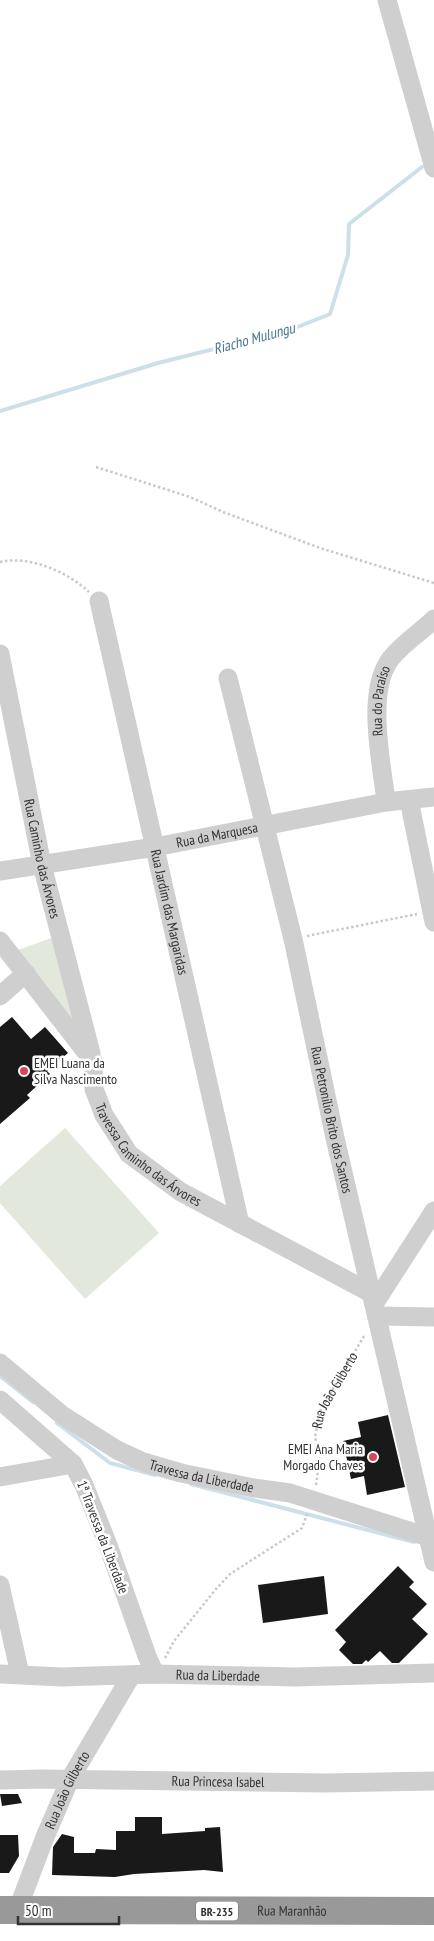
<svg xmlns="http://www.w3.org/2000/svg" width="434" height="1941" font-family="'PT Sans Narrow',sans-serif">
	<rect width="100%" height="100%" fill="#fff"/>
	<g fill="#e3e8dc">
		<polygon points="54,937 81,1039 18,950"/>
		<polygon points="65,1128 159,1233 85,1299 0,1203 0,1186"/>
	</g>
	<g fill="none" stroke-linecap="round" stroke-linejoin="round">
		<g stroke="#cde0e9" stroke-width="4">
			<polyline points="0,411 158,363 290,330 330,314 348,255 349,224 422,167"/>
			<polyline points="0,1376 33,1402"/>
			<polyline points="57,1423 110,1463 155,1475"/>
			<polyline points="191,1484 414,1542"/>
		</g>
	</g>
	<g fill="#191919">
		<polygon points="12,1017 31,1039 45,1027 68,1053 47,1071 50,1074 27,1095 30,1098 0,1124 0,1027"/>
		<polygon points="388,1415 405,1487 367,1495 364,1476 351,1479 343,1441 361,1437 358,1422"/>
		<polygon points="398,1566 414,1582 409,1587 427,1604 412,1619 428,1634 399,1663 392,1663 380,1651 368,1662 366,1660 362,1664 353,1664 339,1650 346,1642 335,1630"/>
		<polygon points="324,1576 328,1614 263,1623 258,1585"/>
		<polygon points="0,1794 18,1794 22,1803 2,1806"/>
		<polygon points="135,1817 162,1817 162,1834 205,1831 205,1828 220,1827 223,1872 204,1870 134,1874 115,1877 52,1875 53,1847 62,1834 74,1837 74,1853 95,1853 96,1849 116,1850 116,1831 135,1831"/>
		<polygon points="0,1835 18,1835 19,1856 9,1873 0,1873"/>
	</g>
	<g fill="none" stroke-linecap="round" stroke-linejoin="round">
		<g stroke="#c9c9c9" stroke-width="2.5" stroke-dasharray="2.5 2.5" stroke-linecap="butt">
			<polyline points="96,467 190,497 223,512 320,548 434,583"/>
			<path d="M0,562C29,555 68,572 89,592"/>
			<polyline points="307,936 417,914"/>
			<path id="s1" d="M316,1485L320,1457L315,1437L320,1411L364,1336"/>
			<polyline points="165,1658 174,1641 216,1589 230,1574 302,1528 307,1514"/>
		</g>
		<g stroke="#cfcfcf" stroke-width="19">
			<polyline points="387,0 434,168"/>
			<path id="s2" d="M99,601L240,1224"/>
			<path id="s3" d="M0,654L42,865L91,1053"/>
			<path id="s4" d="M228,678L293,939L335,1138L434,1562"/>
			<polyline points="409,800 434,922"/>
			<path id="s5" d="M386,802C382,764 366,695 389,661C400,645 420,633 434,619"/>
			<path id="s6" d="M0,871L155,847L386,802L434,797"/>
			<path id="s7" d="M0,941L93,1061L94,1089L104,1115L129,1154L181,1192L371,1293"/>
			<polyline points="0,996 26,973"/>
			<polyline points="374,1304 434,1211"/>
			<polyline points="377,1316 434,1317"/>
			<path id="s8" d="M0,1363L62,1415L117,1450L143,1462L181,1473L254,1488L290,1493L428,1537"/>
			<polyline points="0,1400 73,1464 84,1485 108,1545 147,1656 155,1674"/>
			<polyline points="0,1477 73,1464"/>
			<polyline points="0,1585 20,1674"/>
			<path id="s9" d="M0,1674L62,1677L155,1674L295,1677L434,1673"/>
			<path id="s10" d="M0,1780L42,1779L326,1783L434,1781"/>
			<path id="s11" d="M17,1911L45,1837L70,1779L131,1676"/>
		</g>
		<path stroke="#999" stroke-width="28" id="s12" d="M0,1910L434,1911"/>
	</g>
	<g fill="#d7465c" stroke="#fff" stroke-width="2">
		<circle cx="24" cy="1071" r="5"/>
		<circle cx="373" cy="1457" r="5"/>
	</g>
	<g text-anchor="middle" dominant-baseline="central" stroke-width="5" stroke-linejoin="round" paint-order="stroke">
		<rect fill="#fff" stroke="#707070" stroke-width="1" x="196" y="1901.5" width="42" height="19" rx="4"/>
		<g font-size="12" font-weight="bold" fill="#323232">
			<text x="217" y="1911">BR-235</text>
		</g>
		<g font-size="14" fill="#323232" stroke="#fff">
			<text stroke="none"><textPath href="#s5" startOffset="102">Rua do Paraíso</textPath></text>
			<text stroke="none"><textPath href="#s6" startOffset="220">Rua da Marquesa</textPath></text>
			<text stroke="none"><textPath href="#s3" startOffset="209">Rua Caminho das Árvores</textPath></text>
			<text stroke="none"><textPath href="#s2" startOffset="319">Rua Jardim das Margaridas</textPath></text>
			<text stroke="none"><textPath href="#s4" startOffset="454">Rua Petronílio Brito dos Santos</textPath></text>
			<text stroke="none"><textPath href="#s7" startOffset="268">Travessa Caminho das Árvores</textPath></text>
			<text stroke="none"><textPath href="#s1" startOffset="100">Rua João Gilberto</textPath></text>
			<text stroke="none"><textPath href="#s8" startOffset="235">Travessa da Liberdade</textPath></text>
			<text transform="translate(103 1537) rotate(69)">1ª Travessa da Liberdade</text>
			<text stroke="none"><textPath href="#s9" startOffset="218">Rua da Liberdade</textPath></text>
			<text stroke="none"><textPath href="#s10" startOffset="218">Rua Princesa Isabel</textPath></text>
			<text stroke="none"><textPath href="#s11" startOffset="131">Rua João Gilberto</textPath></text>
			<text stroke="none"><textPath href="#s12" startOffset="292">Rua Maranhão</textPath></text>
		</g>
		<g font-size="14" fill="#323232" stroke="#fff" text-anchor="start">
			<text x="34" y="1063">EMEI Luana da<tspan x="34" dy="16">Silva Nascimento</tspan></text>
			<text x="363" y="1449" text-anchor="end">EMEI Ana Maria<tspan x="363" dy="16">Morgado Chaves</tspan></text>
		</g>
		<g font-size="15" font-style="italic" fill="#46788e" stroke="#fff">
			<text transform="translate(254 338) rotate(-15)">Riacho Mulungu</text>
		</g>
	</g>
	<path d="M18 1916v8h101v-8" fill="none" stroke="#323232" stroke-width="2.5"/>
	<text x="25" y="1916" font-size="15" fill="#323232" stroke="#ffffff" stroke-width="4" paint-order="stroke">50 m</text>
</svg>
